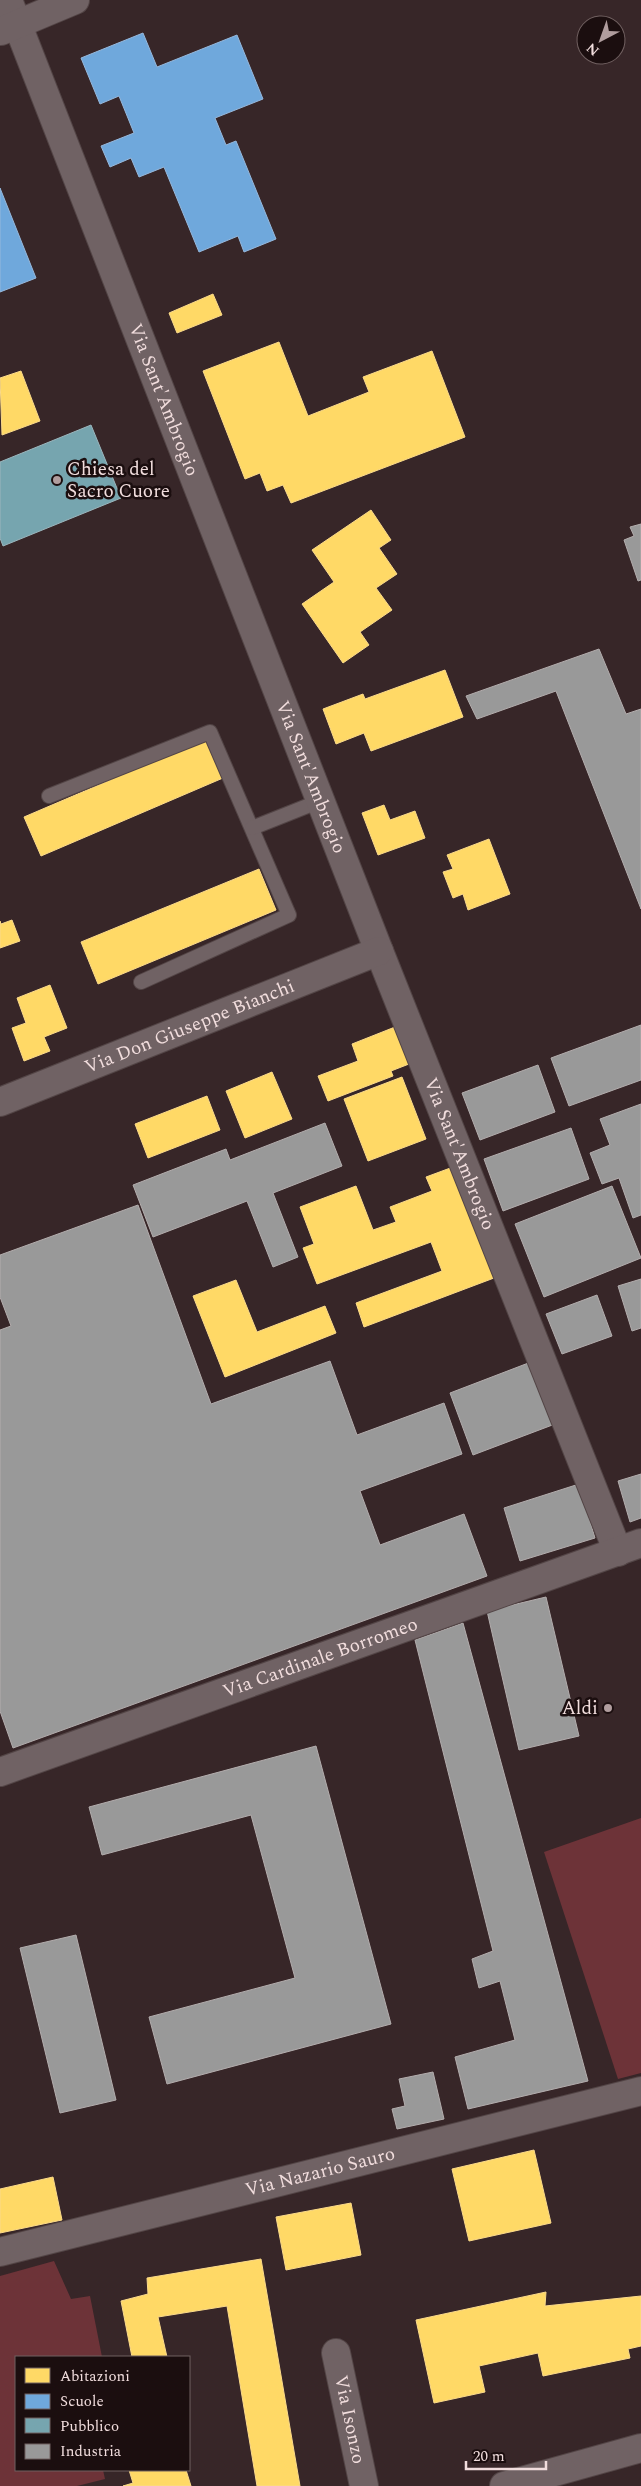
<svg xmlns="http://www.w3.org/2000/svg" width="641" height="2486" font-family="Spectral,serif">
	<rect width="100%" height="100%" fill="#372628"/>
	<g fill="#6d3338">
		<polygon points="641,1818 641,2073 618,2079 544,1852"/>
		<polygon points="54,2261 71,2299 90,2296 102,2357 16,2357 16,2470 103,2470 105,2479 77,2486 0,2486 0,2276"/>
	</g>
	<g fill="#ffd966" stroke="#fbda8a">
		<polygon points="213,294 222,315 177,333 169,313"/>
		<polygon points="279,342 308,416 369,392 363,377 432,351 465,437 291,503 283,485 267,491 260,473 245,479 203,371"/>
		<polygon points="21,371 40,421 2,435 0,378"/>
		<polygon points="371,510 391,540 379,548 397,574 376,588 392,610 360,632 369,645 343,663 302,604 334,582 312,550"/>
		<polygon points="445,670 463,717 371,751 364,733 336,744 323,709 363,694 365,699"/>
		<polygon points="206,739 223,778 41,856 24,817"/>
		<polygon points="384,805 390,820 415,811 425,838 378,855 362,813"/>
		<polygon points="489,839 510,894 468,910 463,894 453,898 443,872 453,869 447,855"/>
		<polygon points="259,869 276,910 98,984 81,942"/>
		<polygon points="12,920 20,941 0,948 0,921 1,924"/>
		<polygon points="50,985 67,1028 44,1037 50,1051 24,1061 12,1028 26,1023 17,998"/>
		<polygon points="395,1027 409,1064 391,1071 393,1076 328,1101 318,1076 358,1061 352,1044"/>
		<polygon points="272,1072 292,1119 245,1138 226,1091"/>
		<polygon points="402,1077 426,1139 368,1161 344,1099"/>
		<polygon points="207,1096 220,1130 148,1158 135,1124"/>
		<polygon points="453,1167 494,1278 364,1327 356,1303 442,1271 431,1242 317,1284 303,1248 314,1244 300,1207 356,1186 373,1230 396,1222 390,1207 432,1191 426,1177"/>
		<polygon points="236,1280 257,1332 325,1306 336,1333 225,1377 193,1296"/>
		<polygon points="534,2150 551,2223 469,2241 452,2169"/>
		<polygon points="53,2177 62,2220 0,2233 0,2189"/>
		<polygon points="351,2203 361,2255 286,2270 276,2217"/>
		<polygon points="261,2259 300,2486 257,2486 227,2306 158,2317 167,2357 132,2357 121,2301 148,2294 147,2278"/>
		<polygon points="546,2292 545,2306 641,2296 641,2346 628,2349 630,2358 543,2376 538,2353 479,2366 485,2392 434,2403 416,2320"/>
		<polygon points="129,2470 186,2470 191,2486 123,2486 133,2483"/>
	</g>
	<g fill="#6fa8dc" stroke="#96b8dc">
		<polygon points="143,33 157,67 237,35 263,99 215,118 226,145 236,141 276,239 244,252 238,236 199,252 164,167 139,177 131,158 110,167 101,146 134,133 119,96 100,104 81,58"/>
		<polygon points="0,188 36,278 0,292"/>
	</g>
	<polygon fill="#76a5af" stroke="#9bb6bd" points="91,425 121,498 3,546 0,538 0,462"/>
	<g fill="#999" stroke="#b3adad">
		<polygon points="641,524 641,580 638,581 624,540 634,536 630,527"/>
		<polygon points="599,649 626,714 641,709 641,909 556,691 477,719 466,696"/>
		<polygon points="641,1025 641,1080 569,1106 551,1058"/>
		<polygon points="538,1065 555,1112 480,1140 462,1093"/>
		<polygon points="641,1104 641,1215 633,1218 619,1178 602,1184 590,1153 610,1145 600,1119"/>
		<polygon points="325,1123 342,1166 273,1193 298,1257 273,1267 247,1201 153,1237 133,1185 226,1149 230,1160"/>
		<polygon points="571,1128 589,1179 503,1211 484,1159"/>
		<polygon points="612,1186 641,1258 544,1297 515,1224"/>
		<polygon points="138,1205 211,1404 330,1361 357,1435 444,1403 462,1454 360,1491 380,1545 464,1514 487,1576 13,1748 0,1711 0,1330 11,1326 0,1297 0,1255"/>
		<polygon points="641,1279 641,1328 632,1331 618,1286"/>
		<polygon points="597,1295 612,1336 562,1354 546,1314"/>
		<polygon points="531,1362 555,1424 473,1455 450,1393"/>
		<polygon points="641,1474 641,1518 630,1522 618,1481"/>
		<polygon points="579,1484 595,1538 520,1561 504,1508"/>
		<polygon points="546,1597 579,1736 519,1750 487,1611"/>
		<polygon points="463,1623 588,2081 468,2109 455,2057 515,2040 500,1981 479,1988 472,1959 493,1951 415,1640"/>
		<polygon points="316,1746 391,2024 167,2084 149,2017 295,1978 251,1815 102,1855 89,1807"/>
		<polygon points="76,1935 116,2100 60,2113 20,1948"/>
		<polygon points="433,2072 444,2119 397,2129 392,2109 405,2106 399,2079"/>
	</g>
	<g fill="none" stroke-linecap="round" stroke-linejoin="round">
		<defs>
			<g id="service">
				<polyline points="49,796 210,732 289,915 141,982"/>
				<polyline points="252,828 320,801"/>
			</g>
			<g id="minor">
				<path id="s1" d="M8,0L379,951L618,1552"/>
				<polyline points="1,31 75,0"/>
				<path id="s2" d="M0,1102L379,951"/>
				<path id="s3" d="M0,1772L641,1543"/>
				<path id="s4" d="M0,2252L641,2091"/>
				<path id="s5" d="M336,2353L364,2486"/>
				<polyline points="504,2486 641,2448"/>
			</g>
		</defs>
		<use href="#service" stroke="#534546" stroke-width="16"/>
		<use href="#minor" stroke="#534546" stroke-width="30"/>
		<use href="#service" stroke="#706264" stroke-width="14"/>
		<use href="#minor" stroke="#706264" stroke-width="28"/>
	</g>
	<g fill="#b09d9e" stroke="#1b0e0f" stroke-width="2">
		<circle cx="57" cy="480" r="5"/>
		<circle cx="608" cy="1708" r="5"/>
	</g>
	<g text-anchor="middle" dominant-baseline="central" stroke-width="5" stroke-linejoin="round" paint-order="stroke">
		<g font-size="19" fill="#f1dddd" stroke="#1b0e0f">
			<text stroke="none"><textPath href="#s1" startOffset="429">Via Sant'Ambrogio</textPath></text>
			<text stroke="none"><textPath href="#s1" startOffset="834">Via Sant'Ambrogio</textPath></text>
			<text stroke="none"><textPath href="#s2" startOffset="204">Via Don Giuseppe Bianchi</textPath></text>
			<text stroke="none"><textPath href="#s1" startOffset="1239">Via Sant'Ambrogio</textPath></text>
			<text stroke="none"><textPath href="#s3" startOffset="340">Via Cardinale Borromeo</textPath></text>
			<text stroke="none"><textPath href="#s4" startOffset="330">Via Nazario Sauro</textPath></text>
			<text stroke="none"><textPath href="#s5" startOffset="68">Via Isonzo</textPath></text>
		</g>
		<g font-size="19" fill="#f1dddd" stroke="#1b0e0f" text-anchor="start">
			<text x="67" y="469">Chiesa del<tspan x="67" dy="22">Sacro Cuore</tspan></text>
			<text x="598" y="1708" text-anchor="end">Aldi</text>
		</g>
	</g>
	<rect x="15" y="2356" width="175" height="115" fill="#1b0e0f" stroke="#716161"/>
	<rect x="25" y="2368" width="25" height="15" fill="#ffd966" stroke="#716161"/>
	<text x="60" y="2381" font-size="15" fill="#f1dddd">Abitazioni</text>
	<rect x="25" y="2394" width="25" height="15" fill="#6fa8dc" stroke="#716161"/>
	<text x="60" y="2406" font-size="15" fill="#f1dddd">Scuole</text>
	<rect x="25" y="2418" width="25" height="15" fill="#76a5af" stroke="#716161"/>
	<text x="60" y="2431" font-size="15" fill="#f1dddd">Pubblico</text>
	<rect x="25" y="2444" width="25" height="15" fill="#999999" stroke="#716161"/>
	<text x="60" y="2456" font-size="15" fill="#f1dddd">Industria</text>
	<g transform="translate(601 40) rotate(221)"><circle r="24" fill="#1b0e0f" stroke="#716161"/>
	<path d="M0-4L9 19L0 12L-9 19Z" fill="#b09d9e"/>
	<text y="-8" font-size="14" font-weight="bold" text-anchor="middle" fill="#f1dddd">N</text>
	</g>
	<path d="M466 2461v8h80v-8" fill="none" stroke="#f1dddd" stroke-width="2.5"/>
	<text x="473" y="2461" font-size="15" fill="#f1dddd" stroke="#1b0e0f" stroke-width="4" paint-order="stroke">20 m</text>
</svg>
